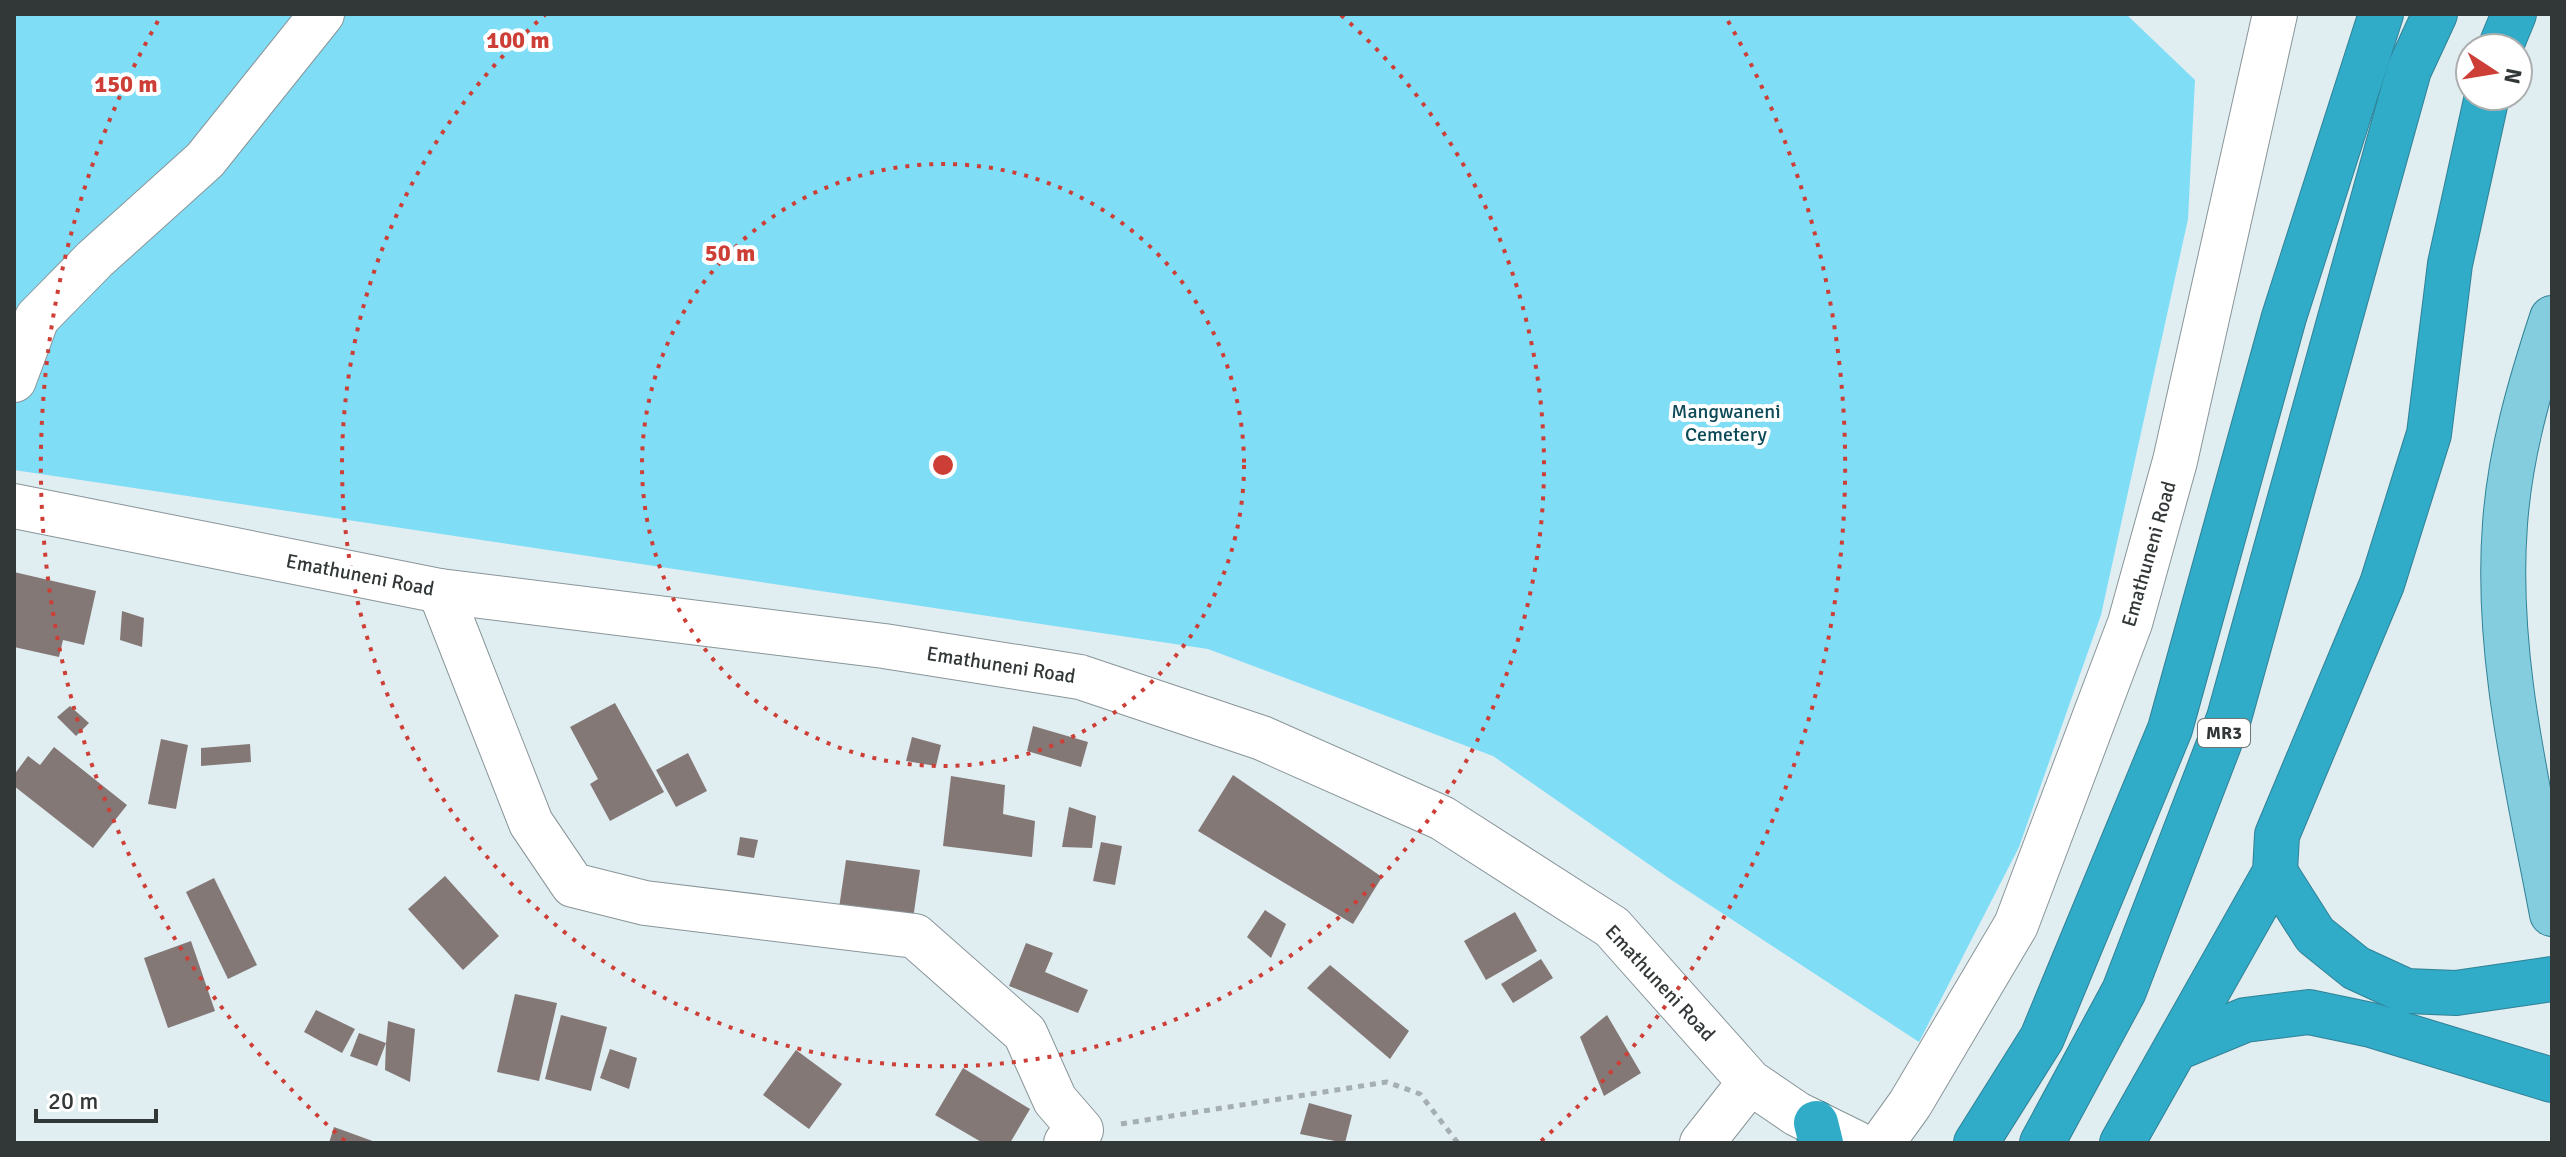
<svg xmlns="http://www.w3.org/2000/svg" width="2566" height="1157" font-family="Signika,sans-serif">
	<rect width="100%" height="100%" fill="#e0edf1"/>
	<polygon fill="#80ddf6" points="14,14 2126,14 2195,80 2188,219 2101,615 2019,847 1919,1042 1670,879 1493,756 1208,649 14,470"/>
	<g fill="#847876">
		<polygon points="14,572 96,591 84,645 63,640 59,657 14,647"/>
		<polygon points="122,611 144,618 142,647 120,640"/>
		<polygon points="615,703 664,792 610,821 590,784 598,779 570,727"/>
		<polygon points="70,706 89,723 76,736 57,717"/>
		<polygon points="1033,726 1088,742 1081,767 1027,751"/>
		<polygon points="912,737 941,745 936,766 906,761"/>
		<polygon points="161,739 188,745 176,809 148,804"/>
		<polygon points="250,744 251,762 201,766 201,748"/>
		<polygon points="54,747 127,805 93,848 14,786 14,775 28,756 40,765"/>
		<polygon points="688,753 707,791 676,807 656,770"/>
		<polygon points="1233,775 1382,877 1353,924 1198,831"/>
		<polygon points="951,776 1005,785 1003,814 1035,821 1032,857 943,846"/>
		<polygon points="1069,807 1096,816 1092,848 1062,847"/>
		<polygon points="740,837 758,840 754,858 737,855"/>
		<polygon points="1101,842 1122,846 1115,885 1093,881"/>
		<polygon points="846,860 920,870 913,919 839,908"/>
		<polygon points="445,876 499,936 463,970 408,909"/>
		<polygon points="214,878 257,965 228,979 186,892"/>
		<polygon points="1265,910 1286,924 1271,958 1247,937"/>
		<polygon points="1515,912 1537,951 1486,980 1464,941"/>
		<polygon points="191,941 215,1011 168,1028 144,958"/>
		<polygon points="1026,943 1053,953 1045,972 1088,990 1078,1013 1009,986"/>
		<polygon points="1541,959 1553,978 1513,1003 1501,984"/>
		<polygon points="1330,965 1409,1031 1390,1059 1307,988"/>
		<polygon points="515,994 557,1003 539,1081 497,1072"/>
		<polygon points="316,1010 355,1029 342,1053 304,1032"/>
		<polygon points="561,1015 607,1027 591,1091 545,1079"/>
		<polygon points="1607,1015 1641,1073 1604,1096 1580,1037"/>
		<polygon points="388,1021 415,1029 410,1082 385,1070 386,1043 377,1066 350,1056 359,1033 386,1043"/>
		<polygon points="610,1049 637,1058 629,1089 600,1078"/>
		<polygon points="796,1050 842,1084 809,1129 763,1095"/>
		<polygon points="963,1068 1030,1109 1010,1143 983,1143 935,1115"/>
		<polygon points="1309,1103 1352,1115 1345,1143 1300,1134"/>
		<polygon points="334,1127 378,1143 329,1143"/>
	</g>
	<g fill="none" stroke-linecap="round" stroke-linejoin="round">
		<defs>
			<g id="minor">
				<polyline points="14,380 37,318 95,259 205,160 322,14"/>
				<polyline points="14,506 440,591 884,646 1080,677 1262,738 1442,818 1612,927 1750,1082 1797,1114 1856,1143"/>
				<polyline points="440,591 531,823 573,885 645,903 915,936 1025,1033 1055,1100 1081,1130 1066,1143"/>
				<polyline points="1702,1143 1750,1082"/>
				<polyline points="1882,1143 1910,1104 2016,925 2130,623 2175,461 2275,14"/>
			</g>
			<path id="major" d="M2552,318C2530,385 2510,453 2505,524C2495,655 2528,786 2552,914"/>
			<g id="highway">
				<polyline points="2500,48 2514,14"/>
				<polyline points="2275,872 2315,935 2356,968 2406,991 2456,993 2552,979"/>
				<polyline points="2177,1048 2245,1020 2309,1012 2371,1025 2552,1080"/>
				<polyline points="1816,1123 1821,1143"/>
				<polyline points="1976,1143 2042,1038 2170,729 2284,317 2381,14"/>
				<polyline points="2042,1143 2124,991 2229,718 2409,70 2435,14"/>
				<polyline points="2122,1143 2275,872 2277,835 2382,584 2429,434 2450,264 2487,96"/>
			</g>
		</defs>
		<use href="#minor" stroke="#899599" stroke-width="46"/>
		<use href="#major" stroke="#318296" stroke-width="46"/>
		<use href="#highway" stroke="#318296" stroke-width="46"/>
		<polyline stroke="#a5afb2" stroke-width="5" stroke-dasharray="6 6" stroke-linecap="butt" points="1121,1124 1387,1082 1420,1094 1458,1143"/>
		<use href="#minor" stroke="#fff" stroke-width="44"/>
		<use href="#major" stroke="#83cdde" stroke-width="44"/>
		<use href="#highway" stroke="#30abc8" stroke-width="44"/>
	</g>
	<g fill="none" stroke="#cd3f36" stroke-width="4" stroke-dasharray="4 8">
		<circle cx="943" cy="465" r="301"/>
		<path d="M1341 15A601 601 0 1 1 545 15"/>
		<path d="M345 1141A902 902 0 0 1 158 21M1728 21A902 902 0 0 1 1541 1141"/>
	</g>
	<g text-anchor="middle" dominant-baseline="central" stroke-width="8" stroke-linejoin="round" paint-order="stroke">
		<rect fill="#fff" stroke="#707374" stroke-width="2" x="2198" y="719" width="52" height="28" rx="6"/>
		<g font-size="18" font-weight="bold" fill="#323738">
			<text x="2224" y="733">MR3</text>
		</g>
		<g font-size="20" fill="#0d4a58" stroke="#fff">
			<text x="1726" y="411">Mangwaneni<tspan x="1726" dy="23">Cemetery</tspan></text>
		</g>
		<g font-size="20" fill="#323738" stroke="#fff">
			<text transform="translate(2149 554) rotate(-74)">Emathuneni Road</text>
			<text transform="translate(360 575) rotate(11)">Emathuneni Road</text>
			<text transform="translate(1001 665) rotate(9)">Emathuneni Road</text>
			<text transform="translate(1660 983) rotate(47)">Emathuneni Road</text>
		</g>
	</g>
	<circle cx="943" cy="465" r="12" fill="#cd3f36" stroke="#fff" stroke-width="4"/>
	<g font-size="24" text-anchor="middle" font-weight="bold" fill="#cd3f36" stroke="#fff" stroke-width="8" stroke-linejoin="round" paint-order="stroke">
		<text x="518" y="48">100 m</text>
		<text x="126" y="92">150 m</text>
		<text x="730" y="261">50 m</text>
	</g>
	<rect width="2566" height="1157" fill="none" stroke="#323738" stroke-width="32"/>
	<g transform="translate(2494 72) rotate(102)"><circle r="38" fill="#ffffff" stroke="#adafaf" stroke-width="2"/>
	<path d="M0-6L14 30L0 20L-14 30Z" fill="#cd3f36"/>
	<text y="-12" font-size="22" font-weight="bold" text-anchor="middle" fill="#323738">N</text>
	</g>
	<path d="M36 1109v12h120v-12" fill="none" stroke="#323738" stroke-width="4"/>
	<text x="48" y="1109" font-size="24" fill="#323738" stroke="#ffffff" stroke-width="6" paint-order="stroke">20 m</text>
</svg>
